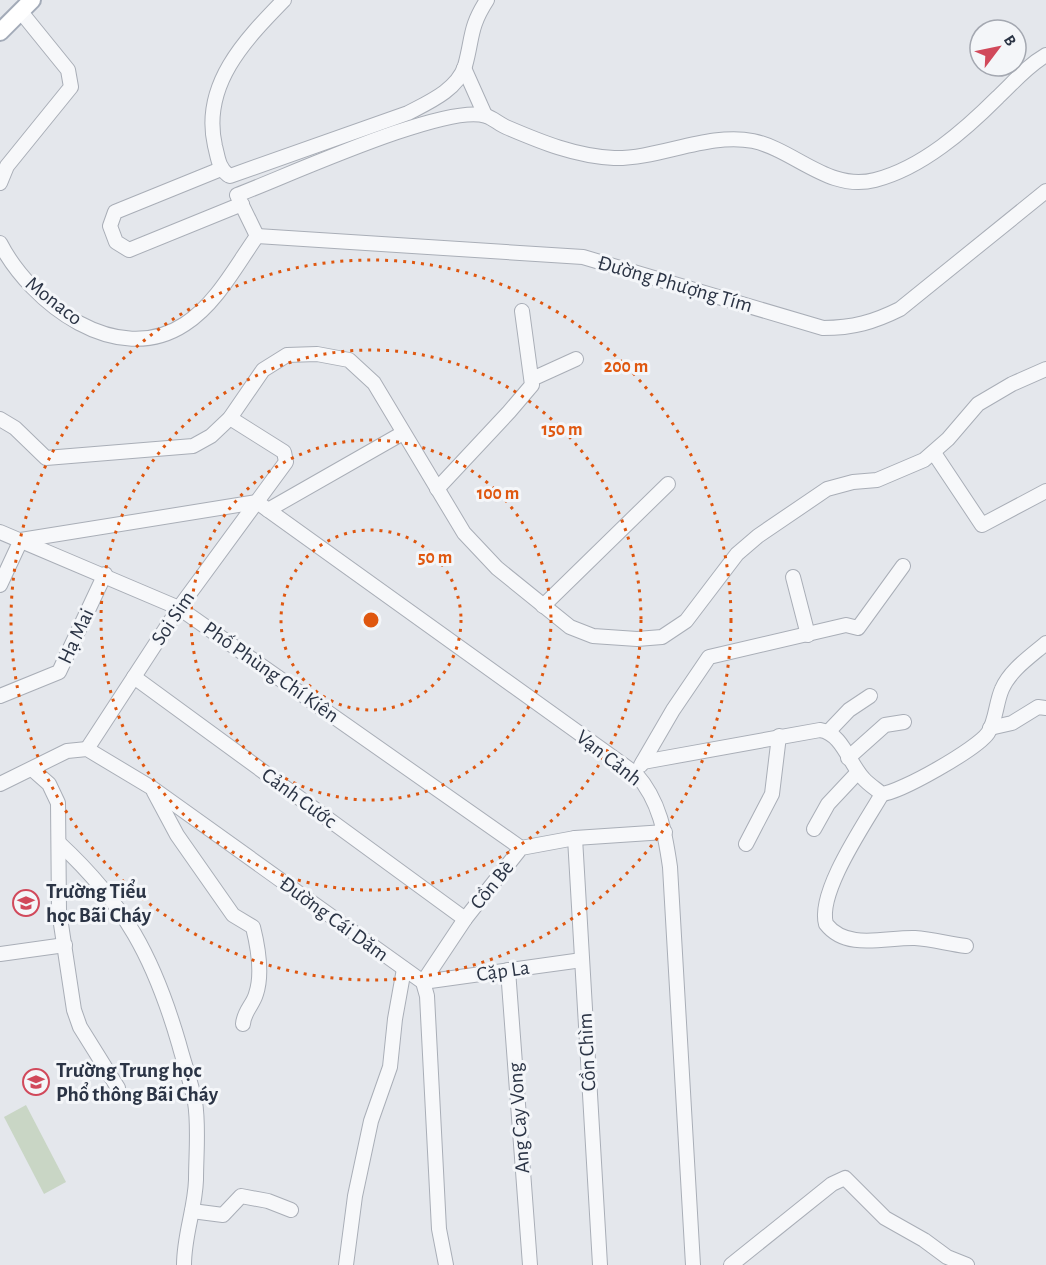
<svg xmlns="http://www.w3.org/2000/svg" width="1046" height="1265" font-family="'Alegreya Sans',sans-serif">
	<rect width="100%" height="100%" fill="#e4e7ec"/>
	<polygon fill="#c9d6c5" points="26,1105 66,1182 44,1194 4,1117"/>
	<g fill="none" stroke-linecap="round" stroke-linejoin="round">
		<defs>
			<g id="minor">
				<polyline points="464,68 485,115"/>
				<polyline points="221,169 115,212 110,226 116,242 129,250 242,204"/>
				<path d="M228,175C218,167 218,157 215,146C201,85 245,40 284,0"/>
				<path d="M230,176L408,113C429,102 457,90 465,66C473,37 469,28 487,0"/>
				<polyline points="0,183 7,166 71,87 68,70 21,12"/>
				<path d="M237,195C283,178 447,102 486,116C493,118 499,124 506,127C541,142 575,156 614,158C659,159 709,132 753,141C795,150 829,192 875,180C922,168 965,130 998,97C1014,82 1027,66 1046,55"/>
				<polyline points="238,197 257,236"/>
				<path d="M257,236L583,257L823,328C853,328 874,322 900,309L1046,191"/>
				<path d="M0,243C31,303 117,369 185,324C216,304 236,266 257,236"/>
				<polyline points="532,379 576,359"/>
				<polyline points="0,419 15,428 46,458 193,446 211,436 230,418 263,370 287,355 317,354 349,360 374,383 464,533 497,568 570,627 593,636 637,639 662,637 686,621 737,554 758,536 827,489 853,482 877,480 924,460 948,439 978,404 1012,384 1046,369"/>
				<polyline points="934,453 982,525 1046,491"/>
				<polyline points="437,489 509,412 532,385 522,311"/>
				<path d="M257,502L636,774C660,801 665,833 670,867L693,1265"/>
				<polyline points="268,510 403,433"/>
				<polyline points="0,532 179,608 521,848"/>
				<polyline points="793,577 808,635"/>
				<polyline points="0,585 21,540 257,502"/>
				<polyline points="543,606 668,484"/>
				<polyline points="134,677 465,919"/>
				<polyline points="0,696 59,672 105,574"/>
				<polyline points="990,728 1012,723 1038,707 1046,708"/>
				<polyline points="829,731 849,710 870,696"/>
				<polyline points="87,749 179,608 286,462 284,452 230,418"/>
				<polyline points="848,758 885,725 904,722"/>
				<path d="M643,762L820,730C842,733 849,763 863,778C868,784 876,789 882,794C901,792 977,749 988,733C996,721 996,702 1002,689C1010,670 1031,656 1046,643"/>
				<polyline points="641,765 673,710 709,657 846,625 858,628 903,566"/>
				<polyline points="32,769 49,784 58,803 59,911 74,1010 80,1027 118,1088"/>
				<polyline points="0,784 67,751 87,749 152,788 423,982 427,996 439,1229 446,1265"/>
				<path d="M154,792L177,835L233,915L253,927C258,947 263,973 256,994C253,1005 244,1011 243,1024"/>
				<path d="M882,794C866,822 817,892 826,924C847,951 886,937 915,938C932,939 949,944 966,946"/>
				<polyline points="814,829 828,804 858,772"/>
				<polyline points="575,838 600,1265"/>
				<path d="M59,843C125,904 154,958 179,1044C184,1063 191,1082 195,1102C199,1126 196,1155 196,1180C195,1209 184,1235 184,1265"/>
				<polyline points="746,844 772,794 779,736"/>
				<polyline points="0,954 65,945"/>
				<polyline points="508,970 530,1265"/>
				<polyline points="423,982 465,919 521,848 575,838 665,832"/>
				<polyline points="423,982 582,960"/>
				<polyline points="192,1211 223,1215 241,1196 268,1201 291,1210"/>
				<polyline points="346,1265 355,1196 371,1121 390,1067 395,1019 404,969"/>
				<polyline points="731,1265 832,1184 845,1178 885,1218 924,1240 947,1257 967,1265"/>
			</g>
			<polyline id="major" points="0,32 32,0"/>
		</defs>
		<use href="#minor" stroke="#a9aeb7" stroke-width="16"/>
		<use href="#major" stroke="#a3abb8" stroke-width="20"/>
		<use href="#minor" stroke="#f7f8fa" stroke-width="14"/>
		<use href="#major" stroke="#fff" stroke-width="16"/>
	</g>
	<g fill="none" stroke="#df570f" stroke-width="3" stroke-dasharray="3 6">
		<circle cx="371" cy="620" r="90"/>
		<circle cx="371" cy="620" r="180"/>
		<circle cx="371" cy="620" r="270"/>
		<circle cx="371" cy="620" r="360"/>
	</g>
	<defs>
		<symbol id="school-ring" viewBox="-11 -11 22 22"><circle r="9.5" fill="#f4f6f9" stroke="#d1495b" stroke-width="1.5"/><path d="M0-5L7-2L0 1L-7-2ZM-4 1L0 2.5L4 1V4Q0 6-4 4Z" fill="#d1495b"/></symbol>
	</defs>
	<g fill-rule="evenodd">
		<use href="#school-ring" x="11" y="888" width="30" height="30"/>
		<use href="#school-ring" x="21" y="1067" width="30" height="30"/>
	</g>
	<g text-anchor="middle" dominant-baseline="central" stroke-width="6" stroke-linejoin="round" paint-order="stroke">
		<g font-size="21" fill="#2b3445" stroke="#f4f6f9">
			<text transform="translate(675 284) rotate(16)">Đường Phượng Tím</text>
			<text transform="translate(54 301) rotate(38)">Monaco</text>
			<text transform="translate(173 618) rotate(-56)">Soi Sim</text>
			<text transform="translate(76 636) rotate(-65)">Hạ Mai</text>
			<text transform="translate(271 672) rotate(35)">Phố Phùng Chí Kiên</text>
			<text transform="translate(609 758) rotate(38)">Vạn Cảnh</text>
			<text transform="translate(299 798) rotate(36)">Cảnh Cước</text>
			<text transform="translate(492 885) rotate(-51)">Cồn Bè</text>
			<text transform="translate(334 919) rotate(36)">Đường Cái Dăm</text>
			<text transform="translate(503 971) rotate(-8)">Cặp La</text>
			<text transform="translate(587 1052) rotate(-93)">Cồn Chìm</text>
			<text transform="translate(519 1118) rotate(-94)">Ang Cay Vong</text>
		</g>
		<g font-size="21" font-weight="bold" fill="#2b3445" stroke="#f4f6f9" text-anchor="start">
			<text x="46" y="891">Trường Tiểu<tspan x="46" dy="24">học Bãi Cháy</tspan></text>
			<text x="56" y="1070">Trường Trung học<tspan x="56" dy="24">Phổ thông Bãi Cháy</tspan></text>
		</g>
	</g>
	<circle cx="371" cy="620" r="9" fill="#df570f" stroke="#f4f6f9" stroke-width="3"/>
	<g font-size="18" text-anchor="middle" font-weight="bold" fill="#df570f" stroke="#f4f6f9" stroke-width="6" stroke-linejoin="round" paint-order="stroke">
		<text x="626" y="372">200 m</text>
		<text x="562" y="435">150 m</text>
		<text x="498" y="499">100 m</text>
		<text x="435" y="563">50 m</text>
	</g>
	<g transform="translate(998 48) rotate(58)"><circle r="28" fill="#f4f6f9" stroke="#a4a8b1" stroke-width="1.5"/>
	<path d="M0-4.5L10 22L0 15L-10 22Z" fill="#d1495b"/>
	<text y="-9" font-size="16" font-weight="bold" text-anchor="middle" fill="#2b3445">B</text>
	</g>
</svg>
